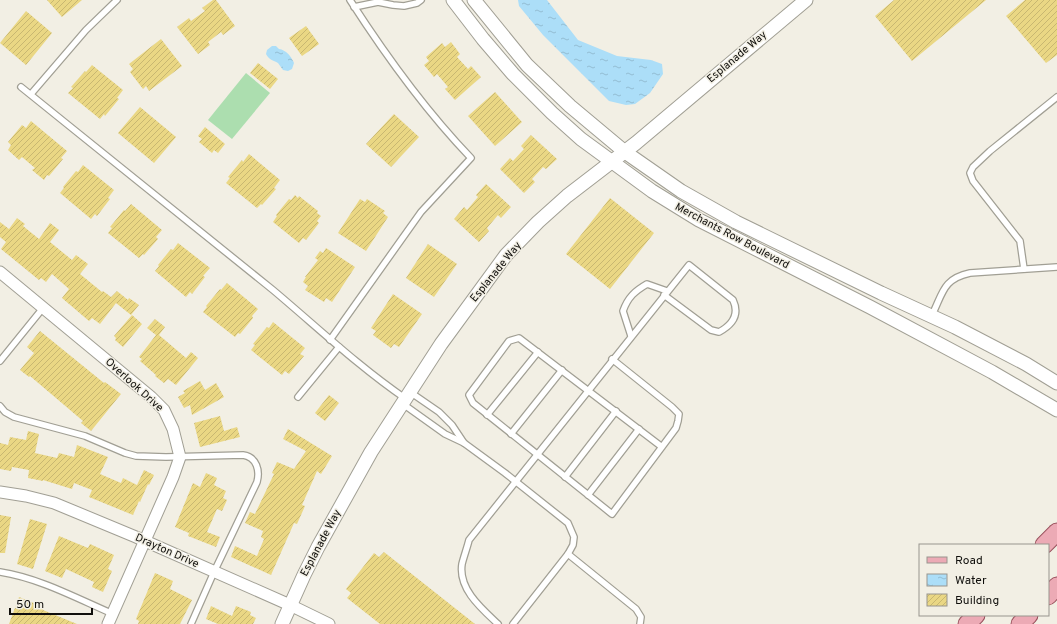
<svg xmlns="http://www.w3.org/2000/svg" width="1057" height="624" font-family="Overpass,sans-serif">
	<defs>
		<pattern id="water-ripples" width="26" height="14" patternUnits="userSpaceOnUse"><rect width="26" height="14" fill="#acdef8"/><path d="M2 4q2-2 4 0t4 0M15 11q2-2 4 0t4 0" fill="none" stroke="#93bdd3"/></pattern>
		<pattern id="building-hatch" width="6" height="6" patternUnits="userSpaceOnUse"><rect width="6" height="6" fill="#ead784"/><path d="M-1 1l2-2M0 6l6-6M5 7l2-2" fill="none" stroke="#c8b771"/></pattern>
	</defs>
	<rect width="100%" height="100%" fill="#f2efe4"/>
	<polygon fill="#acdeaf" points="246,73 270,93 232,139 208,120"/>
	<g fill="url(#water-ripples)">
		<polygon points="518,0 547,0 578,40 617,56 651,60 662,64 663,74 650,93 635,104 626,105 609,101 543,35 519,6"/>
		<path d="M272,46H276L279,49C286,50 291,56 294,63L292,69L288,71L283,70L278,63C273,60 269,60 266,54L267,50Z"/>
	</g>
	<g fill="url(#building-hatch)">
		<polygon points="47,0 82,0 62,17"/>
		<polygon points="213,0 216,0 235,26 223,35 221,32 208,42 210,45 198,54 177,27 189,18 191,21 205,11 202,8"/>
		<polygon points="894,0 986,0 912,61 875,16"/>
		<polygon points="1025,0 1057,0 1057,55 1046,63 1006,16"/>
		<polygon points="26,11 52,33 26,65 0,43"/>
		<polygon points="306,26 319,44 302,56 289,38"/>
		<polygon points="161,39 182,66 149,91 146,86 143,89 130,72 133,69 129,64"/>
		<polygon points="451,42 460,54 457,57 468,69 471,66 481,77 455,100 445,89 448,87 437,74 434,77 424,65 429,61 426,57 442,43 445,47"/>
		<polygon points="258,63 278,79 270,89 250,73"/>
		<polygon points="92,65 123,90 117,98 119,99 105,116 104,114 100,119 68,93 73,88 71,87 85,71 86,72"/>
		<polygon points="495,92 522,122 495,146 468,116"/>
		<polygon points="140,107 176,137 154,163 118,133"/>
		<polygon points="394,114 419,137 391,167 366,144"/>
		<polygon points="31,121 67,151 61,158 63,159 49,176 47,175 44,180 32,170 35,168 22,157 19,160 8,150 11,145 8,142 22,125 26,128"/>
		<polygon points="205,127 225,144 218,153 214,150 212,153 199,142 202,139 198,136"/>
		<polygon points="531,135 557,159 546,169 543,167 532,179 535,182 524,193 500,169 510,158 513,161 524,149 521,146"/>
		<polygon points="249,154 280,180 274,188 276,189 262,205 261,204 257,208 226,183 230,178 228,177 242,160 243,162"/>
		<polygon points="83,165 114,190 108,198 110,199 97,216 95,214 91,219 60,193 64,188 63,187 76,171 78,172"/>
		<polygon points="486,184 511,207 501,218 498,215 487,228 489,231 479,242 454,219 464,207 467,210 478,197 476,195"/>
		<polygon points="295,195 298,198 299,196 318,211 317,213 321,216 317,221 319,223 306,240 303,238 299,243 273,222 277,216 276,215 289,199 291,200"/>
		<polygon points="610,198 654,233 610,289 566,254"/>
		<polygon points="360,199 365,202 367,199 385,211 383,213 388,217 366,251 338,233"/>
		<polygon points="131,204 162,230 156,237 158,239 144,255 143,254 139,258 108,233 112,228 110,227 124,210 125,211"/>
		<polygon points="17,218 25,224 23,226 39,239 50,223 59,230 50,242 72,260 76,255 88,264 80,274 102,292 103,291 111,297 117,291 128,300 129,298 139,305 131,315 116,303 100,324 92,318 89,321 62,298 69,289 52,274 46,282 41,278 39,280 1,249 6,242 0,237 0,222 9,229"/>
		<polygon points="178,243 210,268 203,276 205,277 192,294 190,292 186,297 155,271 159,266 158,265 171,249 173,250"/>
		<polygon points="428,244 457,264 434,297 406,278"/>
		<polygon points="326,248 355,267 332,302 326,298 324,302 305,290 308,286 303,282 306,277 305,277 318,260 315,258 320,251 323,253"/>
		<polygon points="227,283 258,309 252,316 253,318 240,334 238,333 235,337 203,312 207,307 206,306 220,289 221,290"/>
		<polygon points="393,294 422,314 399,347 394,344 391,348 373,335 376,331 371,328"/>
		<polygon points="132,315 142,324 123,347 115,340 116,338 114,336"/>
		<polygon points="155,319 165,327 159,335 186,358 191,352 198,358 176,385 168,379 164,383 155,376 156,375 140,361 142,359 139,357 156,335 147,328"/>
		<polygon points="273,322 305,348 300,354 304,356 289,374 285,371 282,375 251,350 255,345 253,344 267,327 269,328"/>
		<polygon points="40,331 104,383 105,382 121,394 91,431 81,423 83,421 30,376 29,377 20,370 34,353 27,347"/>
		<polygon points="200,381 205,390 216,383 224,397 192,415 190,405 184,408 178,397 185,393 183,391"/>
		<polygon points="329,395 339,403 325,421 315,413"/>
		<polygon points="220,416 224,431 237,427 240,437 200,447 194,423"/>
		<polygon points="288,429 332,456 321,474 317,471 302,505 305,506 297,524 294,523 271,575 231,557 235,546 257,556 264,539 261,537 263,531 245,523 250,512 255,514 274,474 272,473 277,462 294,469 306,451 283,439"/>
		<polygon points="28,431 39,434 35,453 57,458 59,453 74,457 77,445 108,457 100,474 121,483 123,478 137,485 144,470 154,475 149,485 148,484 140,502 139,501 133,515 89,497 92,490 74,483 72,489 43,480 43,481 28,478 29,470 12,467 11,471 0,469 0,443 8,445 10,437 26,440"/>
		<polygon points="206,473 217,478 214,485 226,491 223,498 227,500 222,511 217,509 207,532 220,537 216,547 188,536 189,533 175,527 193,483 200,487"/>
		<polygon points="0,515 11,517 5,553 0,553"/>
		<polygon points="30,519 47,524 33,569 17,564"/>
		<polygon points="59,536 88,548 90,544 114,555 108,569 112,571 103,592 92,587 94,582 66,569 62,578 45,571"/>
		<polygon points="384,552 475,624 380,624 347,598 351,593 346,589 374,553 379,557"/>
		<polygon points="155,573 173,581 170,589 192,600 180,624 138,624 139,621 136,619"/>
		<polygon points="19,597 44,607 43,610 77,624 9,624"/>
		<polygon points="211,606 232,616 236,606 251,612 250,615 256,618 253,624 218,624 206,619"/>
	</g>
	<g fill="none" stroke-linecap="round" stroke-linejoin="round">
		<defs>
			<g id="service">
				<polyline points="354,7 378,2 393,5 404,6 417,3 421,0"/>
				<path d="M21,87C105,154 189,222 273,290C317,327 358,366 406,399"/>
				<polyline points="31,94 86,30 117,0"/>
				<polyline points="1024,269 1020,241 973,181 970,173 973,167 990,151 1057,97"/>
				<path d="M931,317C943,294 942,279 970,273L1057,267"/>
				<path d="M631,336L623,311C628,297 635,291 647,284L667,291"/>
				<path d="M330,340L421,212L471,158C425,110 386,56 350,0"/>
				<polyline points="612,359 672,407 679,414 678,421 676,428 612,514 473,403 469,395 509,341 519,338 662,447"/>
				<polyline points="0,361 43,308"/>
				<polyline points="410,392 439,412 452,425 464,443"/>
				<polyline points="298,397 339,347"/>
				<polyline points="403,404 445,434 464,443 505,473 568,523 574,537 573,545 568,554 513,624"/>
				<path d="M0,406L5,412L14,417L85,436L125,453L136,456L166,457L243,455C257,457 260,471 257,482L214,572L191,624"/>
				<polyline points="487,415 538,352"/>
				<polyline points="511,434 562,370"/>
				<polyline points="565,477 616,411"/>
				<polyline points="588,495 639,429"/>
				<polyline points="568,554 636,609 641,617 640,624"/>
				<path d="M0,572C39,578 76,598 113,614"/>
				<path d="M498,624C482,609 458,589 462,564C464,556 467,548 469,540L689,265L733,300C740,315 732,325 719,332L711,330L664,295"/>
			</g>
			<g id="minor">
				<polyline points="0,272 151,397 164,410 173,429 180,457 173,477 108,624"/>
				<polyline points="0,492 26,496 54,503 136,537 290,605 329,624"/>
			</g>
			<g id="tertiary">
				<polyline points="453,0 483,39 513,74 552,113 581,139 652,191 699,220 870,307 992,372 1057,410"/>
				<polyline points="474,0 527,65 570,106 625,152 681,191 736,222 881,293 955,327 1026,364 1057,383"/>
				<polyline points="282,624 304,575 318,547 371,452 441,344 506,255 538,222 567,196 636,143 806,0"/>
			</g>
			<g id="primary">
				<polyline points="1044,545 1057,532"/>
				<polyline points="1048,596 1057,586"/>
				<polyline points="967,624 976,615"/>
				<polyline points="1020,624 1029,615"/>
			</g>
		</defs>
		<use href="#service" stroke="#a19f94" stroke-width="8"/>
		<use href="#minor" stroke="#a19f94" stroke-width="13"/>
		<use href="#tertiary" stroke="#a19f94" stroke-width="15"/>
		<use href="#primary" stroke="#974f5a" stroke-width="19"/>
		<use href="#service" stroke="#fff" stroke-width="5.5"/>
		<use href="#minor" stroke="#fff" stroke-width="11"/>
		<use href="#tertiary" stroke="#fff" stroke-width="13"/>
		<use href="#primary" stroke="#ecaab5" stroke-width="17"/>
	</g>
	<g text-anchor="middle" dominant-baseline="central" stroke-width="3" stroke-linejoin="round" paint-order="stroke">
		<g font-size="11" fill="#100f0c" stroke="#f2efe4">
			<text transform="translate(737 57) rotate(-40)">Esplanade Way</text>
			<text transform="translate(732 236) rotate(28)">Merchants Row Boulevard</text>
			<text transform="translate(496 272) rotate(-51)">Esplanade Way</text>
			<text transform="translate(134 385) rotate(42)">Overlook Drive</text>
			<text transform="translate(321 543) rotate(-62)">Esplanade Way</text>
			<text transform="translate(167 551) rotate(24)">Drayton Drive</text>
		</g>
	</g>
	<rect x="919" y="544" width="130" height="72" fill="#f2efe4" stroke="#98958e"/>
	<rect x="927" y="557" width="20" height="6" fill="#ecaab5" stroke="#98958e"/>
	<text x="955" y="564" font-size="12" fill="#100f0c">Road</text>
	<rect x="927" y="574" width="20" height="12" fill="url(#water-ripples)" stroke="#98958e"/>
	<text x="955" y="584" font-size="12" fill="#100f0c">Water</text>
	<rect x="927" y="594" width="20" height="12" fill="url(#building-hatch)" stroke="#98958e"/>
	<text x="955" y="604" font-size="12" fill="#100f0c">Building</text>
	<path d="M10 608v6h82v-6" fill="none" stroke="#100f0c" stroke-width="2"/>
	<text x="16" y="608" font-size="12" fill="#100f0c" stroke="#f2efe4" stroke-width="3" paint-order="stroke">50 m</text>
</svg>
